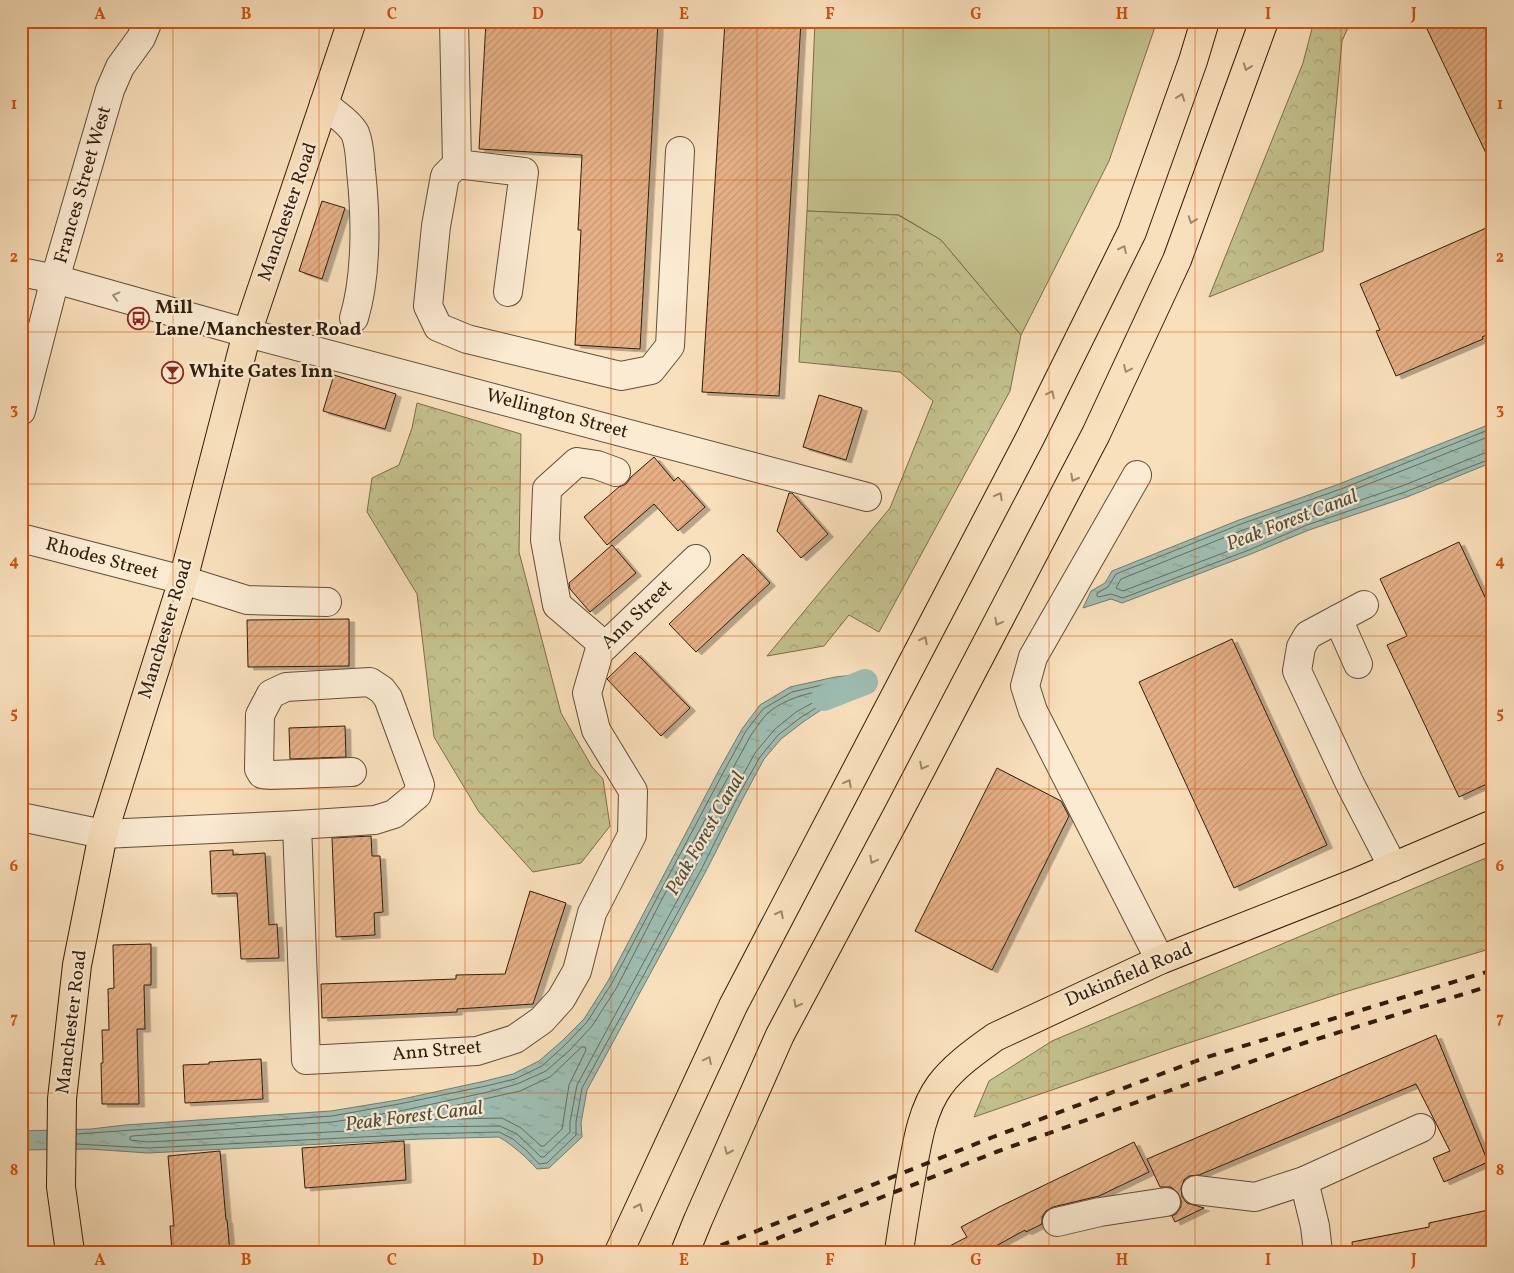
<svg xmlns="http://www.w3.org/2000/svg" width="1514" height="1273" font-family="Vollkorn,serif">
	<defs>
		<pattern id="forest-crowns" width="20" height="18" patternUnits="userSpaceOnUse" patternTransform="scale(1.25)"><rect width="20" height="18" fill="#c3c18d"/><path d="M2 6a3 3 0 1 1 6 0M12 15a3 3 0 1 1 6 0" fill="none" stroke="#a8a578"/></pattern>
		<pattern id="water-ripples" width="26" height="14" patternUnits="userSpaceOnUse" patternTransform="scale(1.25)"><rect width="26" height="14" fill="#9ebdb2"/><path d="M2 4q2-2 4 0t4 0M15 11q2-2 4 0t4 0" fill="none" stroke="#88a298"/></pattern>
		<pattern id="building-hatch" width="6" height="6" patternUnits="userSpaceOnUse" patternTransform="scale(1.25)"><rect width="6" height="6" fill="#e6b086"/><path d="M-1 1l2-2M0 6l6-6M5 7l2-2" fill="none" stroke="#c69772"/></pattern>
		<filter id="shadow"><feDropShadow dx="5.5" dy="3" stdDeviation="0" flood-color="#0004"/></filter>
	</defs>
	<rect width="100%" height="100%" fill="#f9e0bc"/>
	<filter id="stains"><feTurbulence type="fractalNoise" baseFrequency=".004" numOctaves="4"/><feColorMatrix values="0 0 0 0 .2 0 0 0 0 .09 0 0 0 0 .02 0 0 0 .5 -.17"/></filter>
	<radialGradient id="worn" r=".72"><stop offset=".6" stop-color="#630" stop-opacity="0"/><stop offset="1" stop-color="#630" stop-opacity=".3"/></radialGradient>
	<polygon fill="#c3c18d" stroke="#7a6f4c" points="815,21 1157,21 1109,161 1021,335 941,240 899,215 807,211"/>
	<g fill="url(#forest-crowns)" stroke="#7a6f4c">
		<polygon points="1314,21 1351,21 1342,41 1323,251 1209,297 1303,63"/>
		<polygon points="807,211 898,215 941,240 1021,335 1010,391 879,632 849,615 824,646 767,656 890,508 933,401 900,372 799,362"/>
		<polygon points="417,403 521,434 519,552 561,713 592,767 603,779 610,826 581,863 533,872 479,812 434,737 417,594 367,512 372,478 399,465 412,428"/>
		<polygon points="1493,855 1493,948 1348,991 1173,1048 974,1117 989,1081 1052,1041"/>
	</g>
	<g fill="url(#water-ripples)" stroke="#727d6f">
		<polygon points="1493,423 1493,462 1407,497 1309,530 1251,554 1122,603 1111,599 1083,608 1091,591 1105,583 1112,571 1239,520 1339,484"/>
		<path d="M863,674L851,696L824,708L803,722L781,739L764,759L742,800L706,871L587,1090L581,1123L582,1137L549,1168L537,1169C526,1157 514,1146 499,1137L421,1139L148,1153L89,1149L21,1150V1131L91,1129L125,1125L331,1111L398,1100L485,1081L513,1074L539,1061L562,1041L584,1019L608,981L719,770L742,729L760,705L790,687L835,677Z"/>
	</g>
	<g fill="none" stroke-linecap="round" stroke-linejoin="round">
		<g stroke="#676d5e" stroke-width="1">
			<polyline points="1493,428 1341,489 1241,524 1116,574 1108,587 1097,593 1097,596 1099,597 1111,594 1123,598 1249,550 1307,525 1405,492 1493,458"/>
			<polyline points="1493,435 1343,494 1243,530 1121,579 1116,588 1123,591 1247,544 1305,519 1402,486 1487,452 1493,451"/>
			<path d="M825,690L827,692V695L796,712L774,730L755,753L732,795L696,866L577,1085L570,1122V1132L544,1157H541L517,1134L500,1126L420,1127L148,1142L130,1140V1137L132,1136L333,1122L400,1111L488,1092L517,1084L546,1071L570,1050L592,1026L617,987L662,899L751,735C757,727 762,718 769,712C785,699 805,694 825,690Z"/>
			<polygon points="582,1047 585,1047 586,1050 569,1085 562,1129 544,1146 541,1146 521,1128 502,1118 414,1120 411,1119 413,1115 520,1091 550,1077"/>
			<polyline points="76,1144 148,1148 421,1134 499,1132 513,1139 527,1151 539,1164 547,1163 576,1135 576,1122 582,1088 702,868 737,798 760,757 778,735 800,718 822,704 847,692 852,684 851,682 849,681 835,682 792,692 763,709 746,731 723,773 612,983 587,1022 565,1045 542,1066 515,1079 486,1086 399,1104 332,1116 77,1134"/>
		</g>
		<polyline stroke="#9ebdb2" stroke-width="26" points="824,698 865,682"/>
	</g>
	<g fill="url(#building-hatch)" stroke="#301d0b" filter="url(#shadow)">
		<polygon points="486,21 658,21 640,349 575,345 581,230 578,230 582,155 479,149"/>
		<polygon points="725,21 801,21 779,396 702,392"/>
		<polygon points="1443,21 1493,21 1493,168 1427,29"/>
		<polygon points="322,201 345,208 322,279 299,271"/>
		<polygon points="1493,225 1493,332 1482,337 1483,339 1396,376 1376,331 1380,330 1360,284"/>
		<polygon points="334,375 396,394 385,429 323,411"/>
		<polygon points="819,395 862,408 846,460 803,447"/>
		<polygon points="654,457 674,481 678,477 705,507 678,531 654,504 607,545 584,517 619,487 626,484 631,477"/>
		<polygon points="789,493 792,493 828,534 801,558 777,531"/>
		<polygon points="1459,542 1493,614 1493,781 1459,797 1387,645 1407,636 1380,579"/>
		<polygon points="612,545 636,573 590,612 570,589 569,583"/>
		<polygon points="743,554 770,583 696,652 669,624"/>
		<polygon points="349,619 349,666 248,667 247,620"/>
		<polygon points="1232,639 1327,845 1234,888 1139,682"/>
		<polygon points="635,652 690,708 661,736 607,679"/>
		<polygon points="345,726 346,757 290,759 289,728"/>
		<polygon points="997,768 1061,801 1069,816 992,970 915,931"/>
		<polygon points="371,836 372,856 380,856 381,873 383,912 374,913 375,935 336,937 332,838"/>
		<polygon points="233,850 233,855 265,853 269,925 277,924 279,958 241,959 237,893 212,894 210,851"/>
		<polygon points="530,891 566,903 533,1004 457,1009 457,1012 322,1018 321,984 456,979 456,975 505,974"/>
		<polygon points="151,944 151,985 144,985 145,1029 137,1029 139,1104 102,1104 101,1063 103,1063 102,1030 109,1030 108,989 114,988 113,945"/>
		<polygon points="1436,1035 1488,1162 1444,1182 1433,1158 1450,1151 1416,1084 1199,1175 1189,1176 1184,1180 1181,1188 1182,1197 1187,1203 1204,1208 1175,1222 1172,1216 1176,1214 1181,1207 1181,1200 1178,1193 1171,1187 1160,1187 1147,1159"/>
		<polygon points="261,1059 263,1099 185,1103 183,1065 209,1064 209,1062"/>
		<polygon points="404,1141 406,1180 305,1188 302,1148"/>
		<polygon points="1134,1142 1149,1172 1099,1196 1053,1207 1046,1211 1042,1217 1042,1224 1026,1232 1025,1230 985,1252 938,1252 967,1237 961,1227 999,1207"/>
		<polygon points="220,1151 226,1220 227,1220 230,1252 172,1252 170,1226 174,1226 168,1156"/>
		<polygon points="1493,1209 1493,1243 1464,1252 1353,1252 1352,1242 1429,1227 1429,1223"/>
	</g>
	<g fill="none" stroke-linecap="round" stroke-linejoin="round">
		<defs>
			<g id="minor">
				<polyline points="454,21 457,164 524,172 508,292"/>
				<path d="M324,104C334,113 349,122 355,133C360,145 360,159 361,171C366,216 367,275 354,318"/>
				<polyline points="457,164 445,176 436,226 428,306 438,327 467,339 621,376 651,370 670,346 680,151"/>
				<polyline points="21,272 55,279 247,333 867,497"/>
				<polyline points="21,411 55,279 110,90 120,67 141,38 148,21"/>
				<polyline points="1137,475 1033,657 1025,686 1033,711 1160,960"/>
				<polyline points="21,538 183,580 247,600 327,602"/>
				<polyline points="1364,605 1308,635 1301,647 1297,671 1350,784 1393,867"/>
				<polyline points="1338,619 1358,664"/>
				<polyline points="605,646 557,605 545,540 547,489 577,462 597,465 616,472"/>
				<polyline points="21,817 103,834 297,825 306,1060 477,1051 515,1039 542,1020 561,999 577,971 592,913 632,835 633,791 596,730 587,693 599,652 696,559"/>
				<polyline points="297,825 375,820 394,814 417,795 420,785 388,698 382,690 370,682 286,687 271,694 260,715 259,769 262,774 271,775 352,772"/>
				<polyline points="1304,1181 1315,1226 1318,1252"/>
				<polyline points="1196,1190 1255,1197 1304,1181 1421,1128"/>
				<polyline points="1057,1222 1100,1212 1166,1202"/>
			</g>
			<g id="major">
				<polyline points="70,1252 61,1187 62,1099 77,965 103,834 183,580 247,333 352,21"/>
				<path d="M899,1252C902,1229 906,1206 910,1183C916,1151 920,1112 940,1085C955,1065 976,1051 995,1037L1160,960L1355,883L1493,824"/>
			</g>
			<g id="highway">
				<polyline points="619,1252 733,1006 1030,438 1132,232 1193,61 1205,21"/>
				<polyline points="685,1252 698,1220 780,1035 896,817 1096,434 1177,260 1264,21"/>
			</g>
		</defs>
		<use href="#minor" stroke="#624e37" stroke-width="30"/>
		<use href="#major" stroke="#301d0b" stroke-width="30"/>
		<use href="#highway" stroke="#301d0b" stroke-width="30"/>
		<use href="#minor" stroke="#fbebd3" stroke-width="28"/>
		<use href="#major" stroke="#f9e0bc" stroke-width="28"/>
		<use href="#highway" stroke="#f9e0bc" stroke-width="28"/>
		<g stroke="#301d0b" stroke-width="4" stroke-dasharray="9 9" stroke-linecap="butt">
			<polyline points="704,1252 993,1137 1204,1058 1493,970"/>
			<polyline points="743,1252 996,1152 1304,1043 1493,985"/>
		</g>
	</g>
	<defs><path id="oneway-chevron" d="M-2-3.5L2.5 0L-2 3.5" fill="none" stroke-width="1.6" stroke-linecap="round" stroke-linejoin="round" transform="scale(1.25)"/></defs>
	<g stroke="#9f886c">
		<use href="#oneway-chevron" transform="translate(1247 67) rotate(110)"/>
		<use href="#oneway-chevron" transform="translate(1181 97) rotate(-70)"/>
		<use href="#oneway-chevron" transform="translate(1192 220) rotate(110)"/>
		<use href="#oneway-chevron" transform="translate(1123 249) rotate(-64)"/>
		<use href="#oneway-chevron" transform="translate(1127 369) rotate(115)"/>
		<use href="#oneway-chevron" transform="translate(1051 394) rotate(-64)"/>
		<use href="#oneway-chevron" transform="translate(1074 478) rotate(118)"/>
		<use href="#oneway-chevron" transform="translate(999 496) rotate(-62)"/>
		<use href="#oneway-chevron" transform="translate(998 622) rotate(118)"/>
		<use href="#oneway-chevron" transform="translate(924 640) rotate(-62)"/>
		<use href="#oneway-chevron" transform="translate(923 766) rotate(118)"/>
		<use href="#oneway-chevron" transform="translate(848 783) rotate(-62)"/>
		<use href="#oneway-chevron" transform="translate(873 860) rotate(118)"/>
		<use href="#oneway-chevron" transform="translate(780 914) rotate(-63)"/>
		<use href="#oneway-chevron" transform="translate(797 1004) rotate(118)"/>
		<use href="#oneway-chevron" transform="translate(708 1060) rotate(-65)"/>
		<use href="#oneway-chevron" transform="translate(728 1151) rotate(114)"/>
		<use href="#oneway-chevron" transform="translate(639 1207) rotate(-66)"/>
	</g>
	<use stroke="#a08e79" href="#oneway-chevron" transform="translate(116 296) rotate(-165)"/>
	<path fill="none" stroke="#d6530c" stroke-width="1" stroke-opacity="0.55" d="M173,21V1252M319,21V1252M465,21V1252M611,21V1252M757,21V1252M903,21V1252M1049,21V1252M1195,21V1252M1341,21V1252M21,180H1493M21,332H1493M21,484H1493M21,636H1493M21,789H1493M21,941H1493M21,1093H1493"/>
	<defs>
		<symbol id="bus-ring" viewBox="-11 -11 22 22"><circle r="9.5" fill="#fbebd3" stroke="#8f2418" stroke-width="1.5"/><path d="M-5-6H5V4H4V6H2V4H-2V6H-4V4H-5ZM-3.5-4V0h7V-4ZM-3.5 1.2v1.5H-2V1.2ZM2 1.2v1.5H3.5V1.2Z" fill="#8f2418"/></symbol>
		<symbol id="bar-ring" viewBox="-11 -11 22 22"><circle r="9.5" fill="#fbebd3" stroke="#8f2418" stroke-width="1.5"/><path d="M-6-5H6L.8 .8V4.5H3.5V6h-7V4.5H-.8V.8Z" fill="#8f2418"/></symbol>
	</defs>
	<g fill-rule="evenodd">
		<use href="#bus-ring" x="126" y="306" width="25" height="25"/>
		<use href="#bar-ring" x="160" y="360" width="25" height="25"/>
	</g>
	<g text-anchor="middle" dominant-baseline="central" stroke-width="4.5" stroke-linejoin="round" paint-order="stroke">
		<g font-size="19" fill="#301d0b" stroke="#fbebd3">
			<text transform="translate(83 185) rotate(-74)">Frances Street West</text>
			<text transform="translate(288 212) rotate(-71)">Manchester Road</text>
			<text transform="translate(557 414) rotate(15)">Wellington Street</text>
			<text transform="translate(102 559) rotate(15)">Rhodes Street</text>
			<text transform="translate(637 615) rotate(-44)">Ann Street</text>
			<text transform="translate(166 629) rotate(-73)">Manchester Road</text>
			<text transform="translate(1129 975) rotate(-23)">Dukinfield Road</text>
			<text transform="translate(72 1022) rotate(-83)">Manchester Road</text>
			<text transform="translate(437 1051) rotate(-5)">Ann Street</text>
		</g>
		<g font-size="19" font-weight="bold" fill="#301d0b" stroke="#fbebd3" text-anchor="start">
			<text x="155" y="308">Mill<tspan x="155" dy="22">Lane/Manchester Road</tspan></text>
			<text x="189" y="372">White Gates Inn</text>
		</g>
		<g font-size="20" font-style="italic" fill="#514d3d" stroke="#fbebd3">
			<text transform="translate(1292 521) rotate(-21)">Peak Forest Canal</text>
			<text transform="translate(706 834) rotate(-60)">Peak Forest Canal</text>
			<text transform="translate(414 1117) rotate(-7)">Peak Forest Canal</text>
		</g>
	</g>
	<rect width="1514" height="1273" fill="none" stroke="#f9e0bc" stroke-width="55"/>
	<rect x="28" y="28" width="1458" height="1218" fill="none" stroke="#d6530c" stroke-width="2"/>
	<g font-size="16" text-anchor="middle" font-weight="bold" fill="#d6530c">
		<text x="100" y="19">A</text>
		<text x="246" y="19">B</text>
		<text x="392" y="19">C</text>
		<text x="538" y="19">D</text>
		<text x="684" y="19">E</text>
		<text x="830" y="19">F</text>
		<text x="976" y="19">G</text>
		<text x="1122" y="19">H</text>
		<text x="1268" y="19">I</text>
		<text x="1414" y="19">J</text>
		<text x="14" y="109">1</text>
		<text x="1500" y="109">1</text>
		<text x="14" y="262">2</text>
		<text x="1500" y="262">2</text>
		<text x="14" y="414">3</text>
		<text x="1500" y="414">3</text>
		<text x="14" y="566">4</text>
		<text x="1500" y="566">4</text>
		<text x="14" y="718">5</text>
		<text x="1500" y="718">5</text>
		<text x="14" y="871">6</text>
		<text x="1500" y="871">6</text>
		<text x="14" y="1023">7</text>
		<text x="1500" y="1023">7</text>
		<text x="14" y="1175">8</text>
		<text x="1500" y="1175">8</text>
		<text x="100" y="1265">A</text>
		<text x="246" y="1265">B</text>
		<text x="392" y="1265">C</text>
		<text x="538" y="1265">D</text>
		<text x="684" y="1265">E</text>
		<text x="830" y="1265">F</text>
		<text x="976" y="1265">G</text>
		<text x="1122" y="1265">H</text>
		<text x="1268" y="1265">I</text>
		<text x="1414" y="1265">J</text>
	</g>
	<rect width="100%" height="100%" filter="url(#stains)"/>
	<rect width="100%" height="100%" fill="url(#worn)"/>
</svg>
